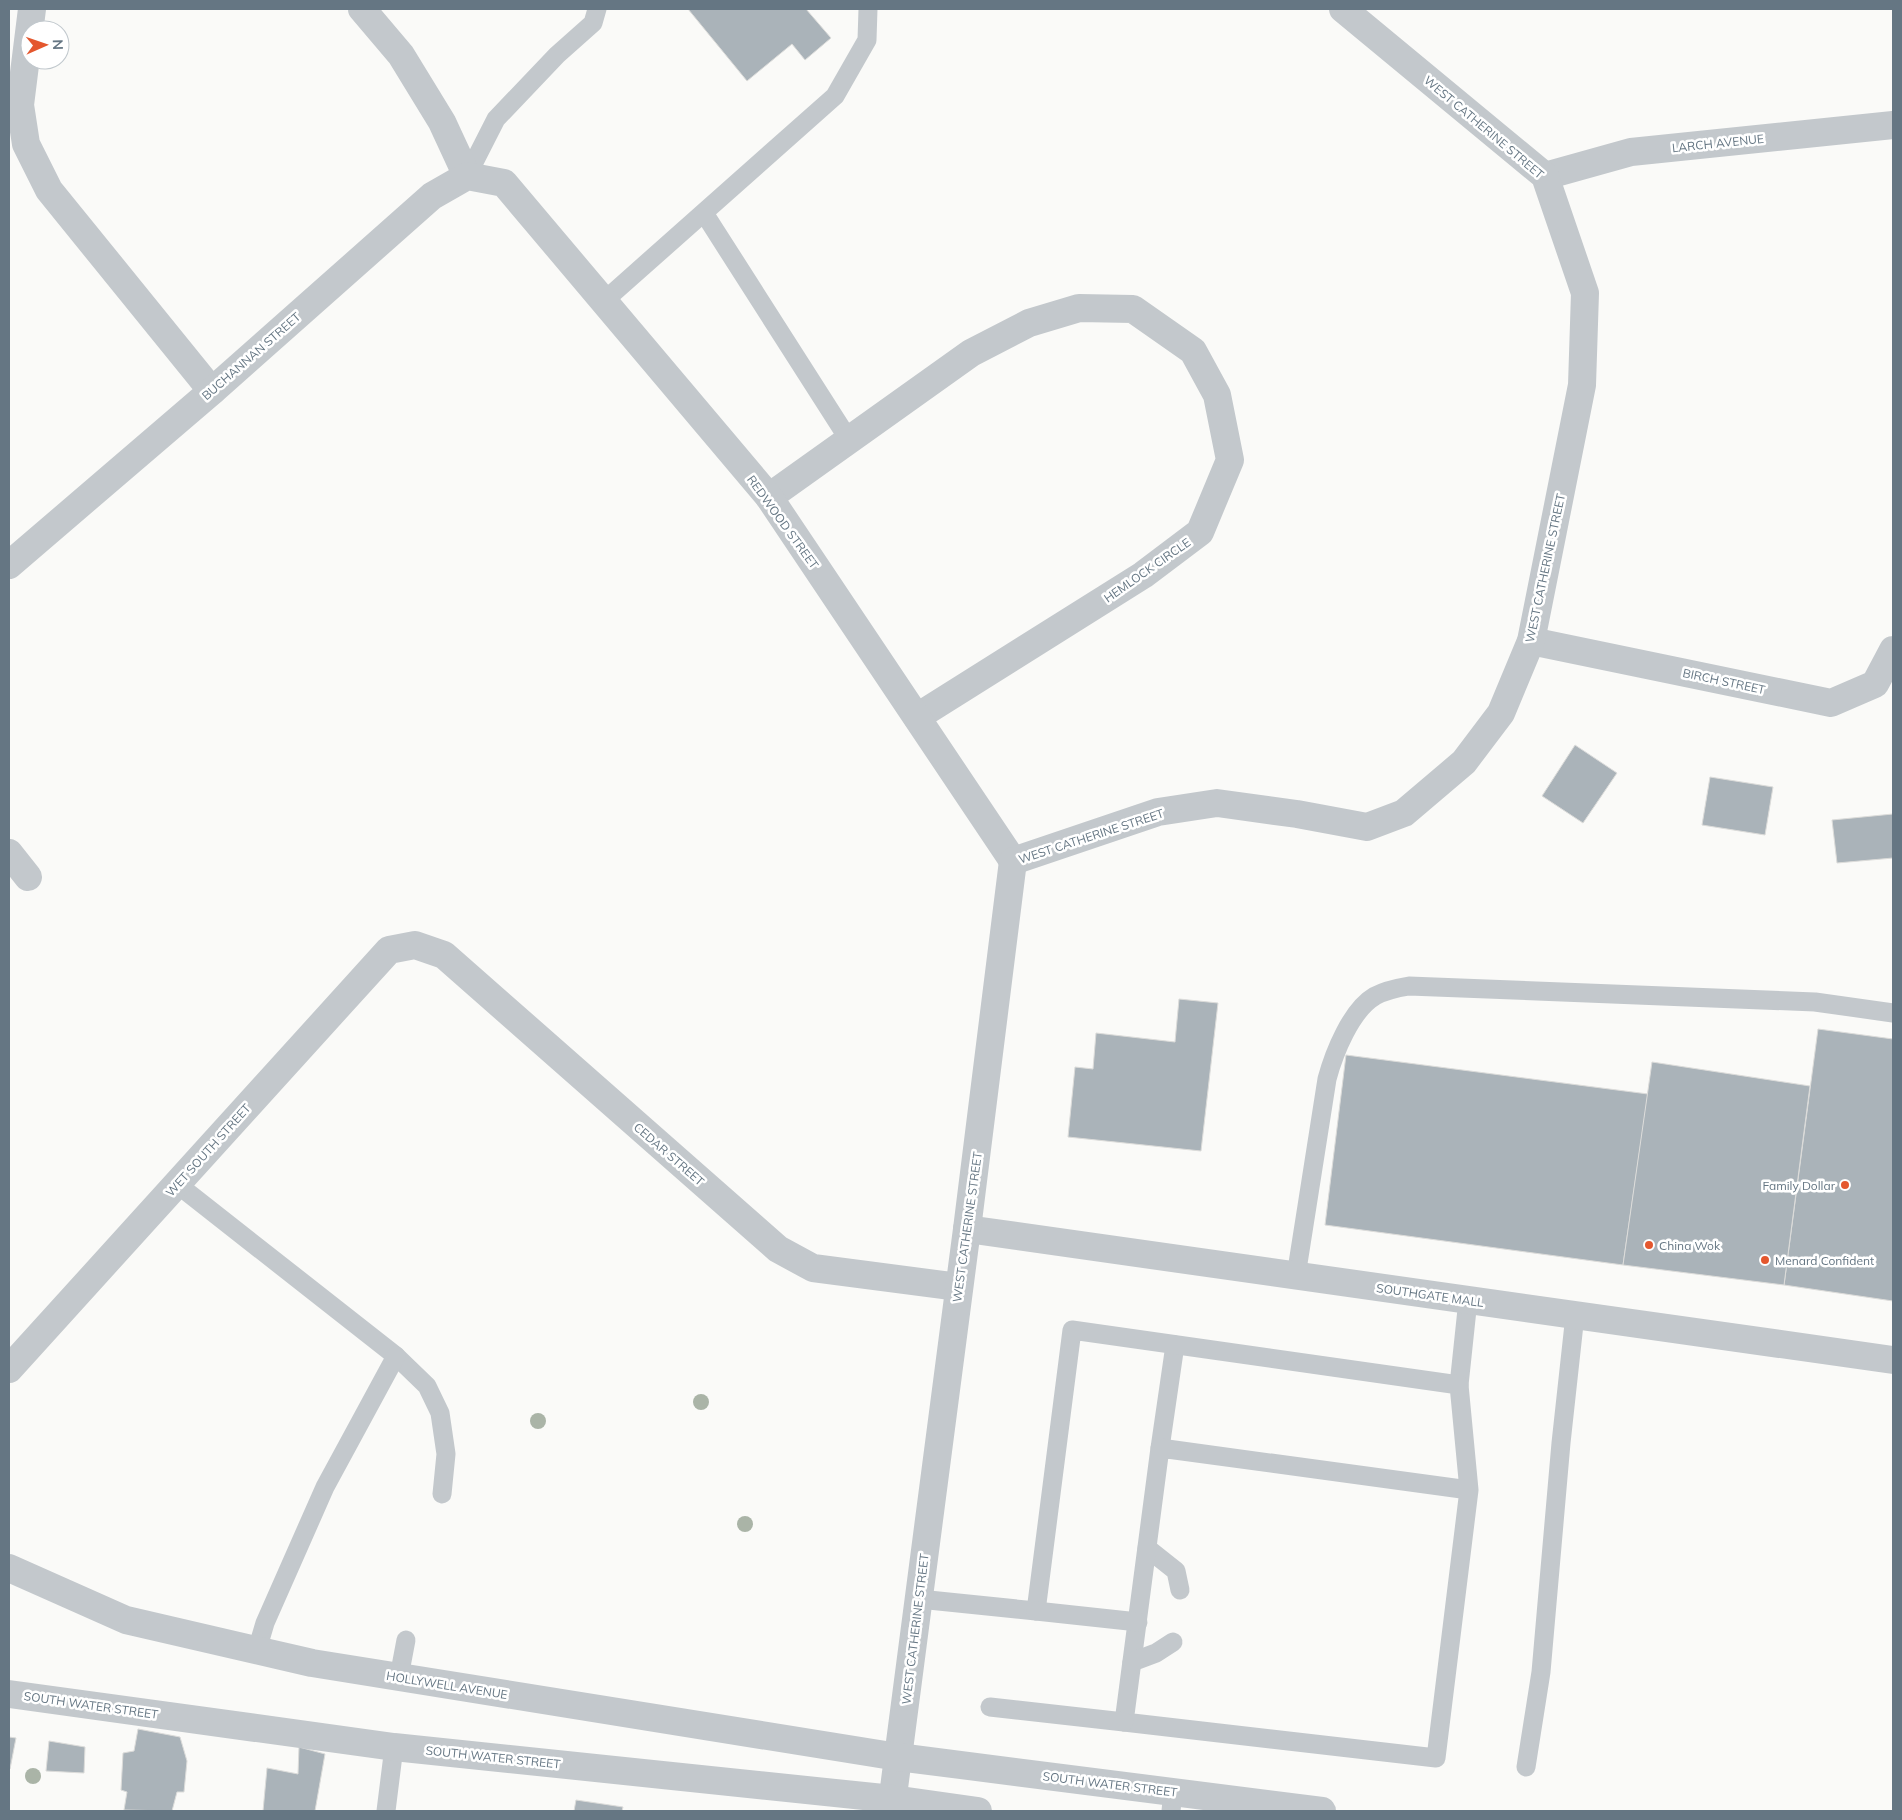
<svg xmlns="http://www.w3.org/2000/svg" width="1902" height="1820" font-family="Mulish,sans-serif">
	<rect width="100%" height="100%" fill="#fafaf8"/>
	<g fill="#aab3b9" stroke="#dcdcda">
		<polygon points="688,9 806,9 831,38 805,60 792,44 747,81"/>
		<polygon points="1575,745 1617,773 1583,823 1542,796"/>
		<polygon points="1710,777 1773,787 1765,835 1702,825"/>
		<polygon points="1893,814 1893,858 1837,863 1832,820"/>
		<polygon points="1179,999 1218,1003 1201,1151 1068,1137 1075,1067 1093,1069 1096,1033 1175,1042"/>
		<polygon points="1818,1029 1893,1039 1893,1301 1784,1285"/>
		<polygon points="1346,1055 1648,1094 1623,1265 1325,1225"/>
		<polygon points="1652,1062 1810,1086 1784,1285 1623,1265"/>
		<polygon points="138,1729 180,1737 187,1761 184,1792 177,1792 172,1811 124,1810 127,1792 121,1790 123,1753 134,1751"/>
		<polygon points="9,1737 16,1738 10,1769 9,1768"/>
		<polygon points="49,1741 85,1747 84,1773 46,1771"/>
		<polygon points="299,1747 325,1754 315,1811 263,1811 267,1768 298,1774"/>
		<polygon points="576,1800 623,1807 622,1811 574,1811"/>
	</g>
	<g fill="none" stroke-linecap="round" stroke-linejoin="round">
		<g stroke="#c3c8cc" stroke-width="19">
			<polyline points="467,176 496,119 557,55 593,23 597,9"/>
			<polyline points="704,213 849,440"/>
			<polyline points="604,301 835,96 867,40 868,9"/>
			<polyline points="177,1184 396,1356 427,1386 440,1413 446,1454 442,1494"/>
			<path d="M1296,1276L1327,1079C1334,1053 1351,1010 1375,996C1386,990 1397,988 1409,986L1815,1002L1893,1013"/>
			<polyline points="1459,1385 1468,1300"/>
			<polyline points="1160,1448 1175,1345"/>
			<polyline points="1147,1548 1176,1571 1180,1590"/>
			<polyline points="919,1599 1036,1611 1072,1330 1459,1385 1469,1490 1160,1448 1124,1722 1436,1758 1469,1490"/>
			<polyline points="1036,1611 1138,1622"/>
			<polyline points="257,1650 265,1623 325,1487 396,1356"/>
			<polyline points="1132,1662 1156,1653 1173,1642"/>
			<polyline points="399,1677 406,1640"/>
			<polyline points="990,1707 1124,1722"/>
			<polyline points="1526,1767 1541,1672 1561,1443 1575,1315"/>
			<polyline points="386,1811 394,1747"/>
			<polyline points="1171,1811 1173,1792"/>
		</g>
		<g stroke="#c3c8cc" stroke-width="28">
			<polyline points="32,9 20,105 26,144 49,190 212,391"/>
			<polyline points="362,9 401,55 442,122 467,176"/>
			<polyline points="1545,176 1631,152 1893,125"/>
			<polyline points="769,497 971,353 1029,323 1079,308 1133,309 1193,351 1217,395 1230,460 1200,532 1143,575 917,717"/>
			<polyline points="9,565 212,391 432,196 467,176 504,183 769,497 1013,861"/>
			<polyline points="1531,641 1831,703 1875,684 1893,650"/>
			<polyline points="9,853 28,877"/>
			<polyline points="1013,861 1158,812 1217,803 1297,814 1367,827 1404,813 1464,762 1501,713 1531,641 1582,385 1585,293 1545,176 1343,9"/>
			<polyline points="967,1229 1893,1360"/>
			<polyline points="9,1369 389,950 415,945 444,955 778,1249 813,1268 959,1287"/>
			<polyline points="891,1811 967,1229 1013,861"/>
		</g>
		<g stroke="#c3c8cc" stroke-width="28">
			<polyline points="9,1568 126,1620 312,1663 898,1757 1322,1811"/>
			<polyline points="9,1694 394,1747 893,1799 978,1811"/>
		</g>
	</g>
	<g fill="#aab4a7">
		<circle cx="701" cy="1402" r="8"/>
		<circle cx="538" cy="1421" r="8"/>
		<circle cx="745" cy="1524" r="8"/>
		<circle cx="33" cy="1776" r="8"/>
	</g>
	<g fill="#e4572e" stroke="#fff" stroke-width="2">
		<circle cx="1845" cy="1185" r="5"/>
		<circle cx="1649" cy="1245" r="5"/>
		<circle cx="1765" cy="1260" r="5"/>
	</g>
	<g text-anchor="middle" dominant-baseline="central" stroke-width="5" stroke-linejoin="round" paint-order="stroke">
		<g font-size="12" fill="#657683" stroke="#fff">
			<text transform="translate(1484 127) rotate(40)">WEST CATHERINE STREET</text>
			<text transform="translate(1718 143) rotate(-6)">LARCH AVENUE</text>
			<text transform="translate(251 356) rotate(-41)">BUCHANNAN STREET</text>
			<text transform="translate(783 522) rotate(54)">REDWOOD STREET</text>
			<text transform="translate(1545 568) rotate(-78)">WEST CATHERINE STREET</text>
			<text transform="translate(1147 570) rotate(-35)">HEMLOCK CIRCLE</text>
			<text transform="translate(1724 681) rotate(12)">BIRCH STREET</text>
			<text transform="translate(1091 836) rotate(-18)">WEST CATHERINE STREET</text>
			<text transform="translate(208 1150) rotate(-48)">WET SOUTH STREET</text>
			<text transform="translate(669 1154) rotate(41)">CEDAR STREET</text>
			<text transform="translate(967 1227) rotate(-82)">WEST CATHERINE STREET</text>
			<text transform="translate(1430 1295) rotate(8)">SOUTHGATE MALL</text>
			<text transform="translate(915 1629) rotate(-83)">WEST CATHERINE STREET</text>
			<text transform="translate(447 1685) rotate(9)">HOLLYWELL AVENUE</text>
			<text transform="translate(91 1705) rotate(8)">SOUTH WATER STREET</text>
			<text transform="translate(493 1757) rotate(6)">SOUTH WATER STREET</text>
			<text transform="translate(1110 1784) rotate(7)">SOUTH WATER STREET</text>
		</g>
		<g font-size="12" fill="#657683" stroke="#fff" text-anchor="start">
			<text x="1835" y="1185" text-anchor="end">Family Dollar</text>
			<text x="1659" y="1245">China Wok</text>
			<text x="1775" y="1260">Menard Confident</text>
		</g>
	</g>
	<rect width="1902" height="1820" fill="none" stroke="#657683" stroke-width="20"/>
	<g transform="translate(45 45) rotate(88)"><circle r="24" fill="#ffffff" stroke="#c1c8cd"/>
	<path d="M0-4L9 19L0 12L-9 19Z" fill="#e4572e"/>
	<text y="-8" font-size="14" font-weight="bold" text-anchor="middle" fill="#657683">N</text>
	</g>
</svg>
